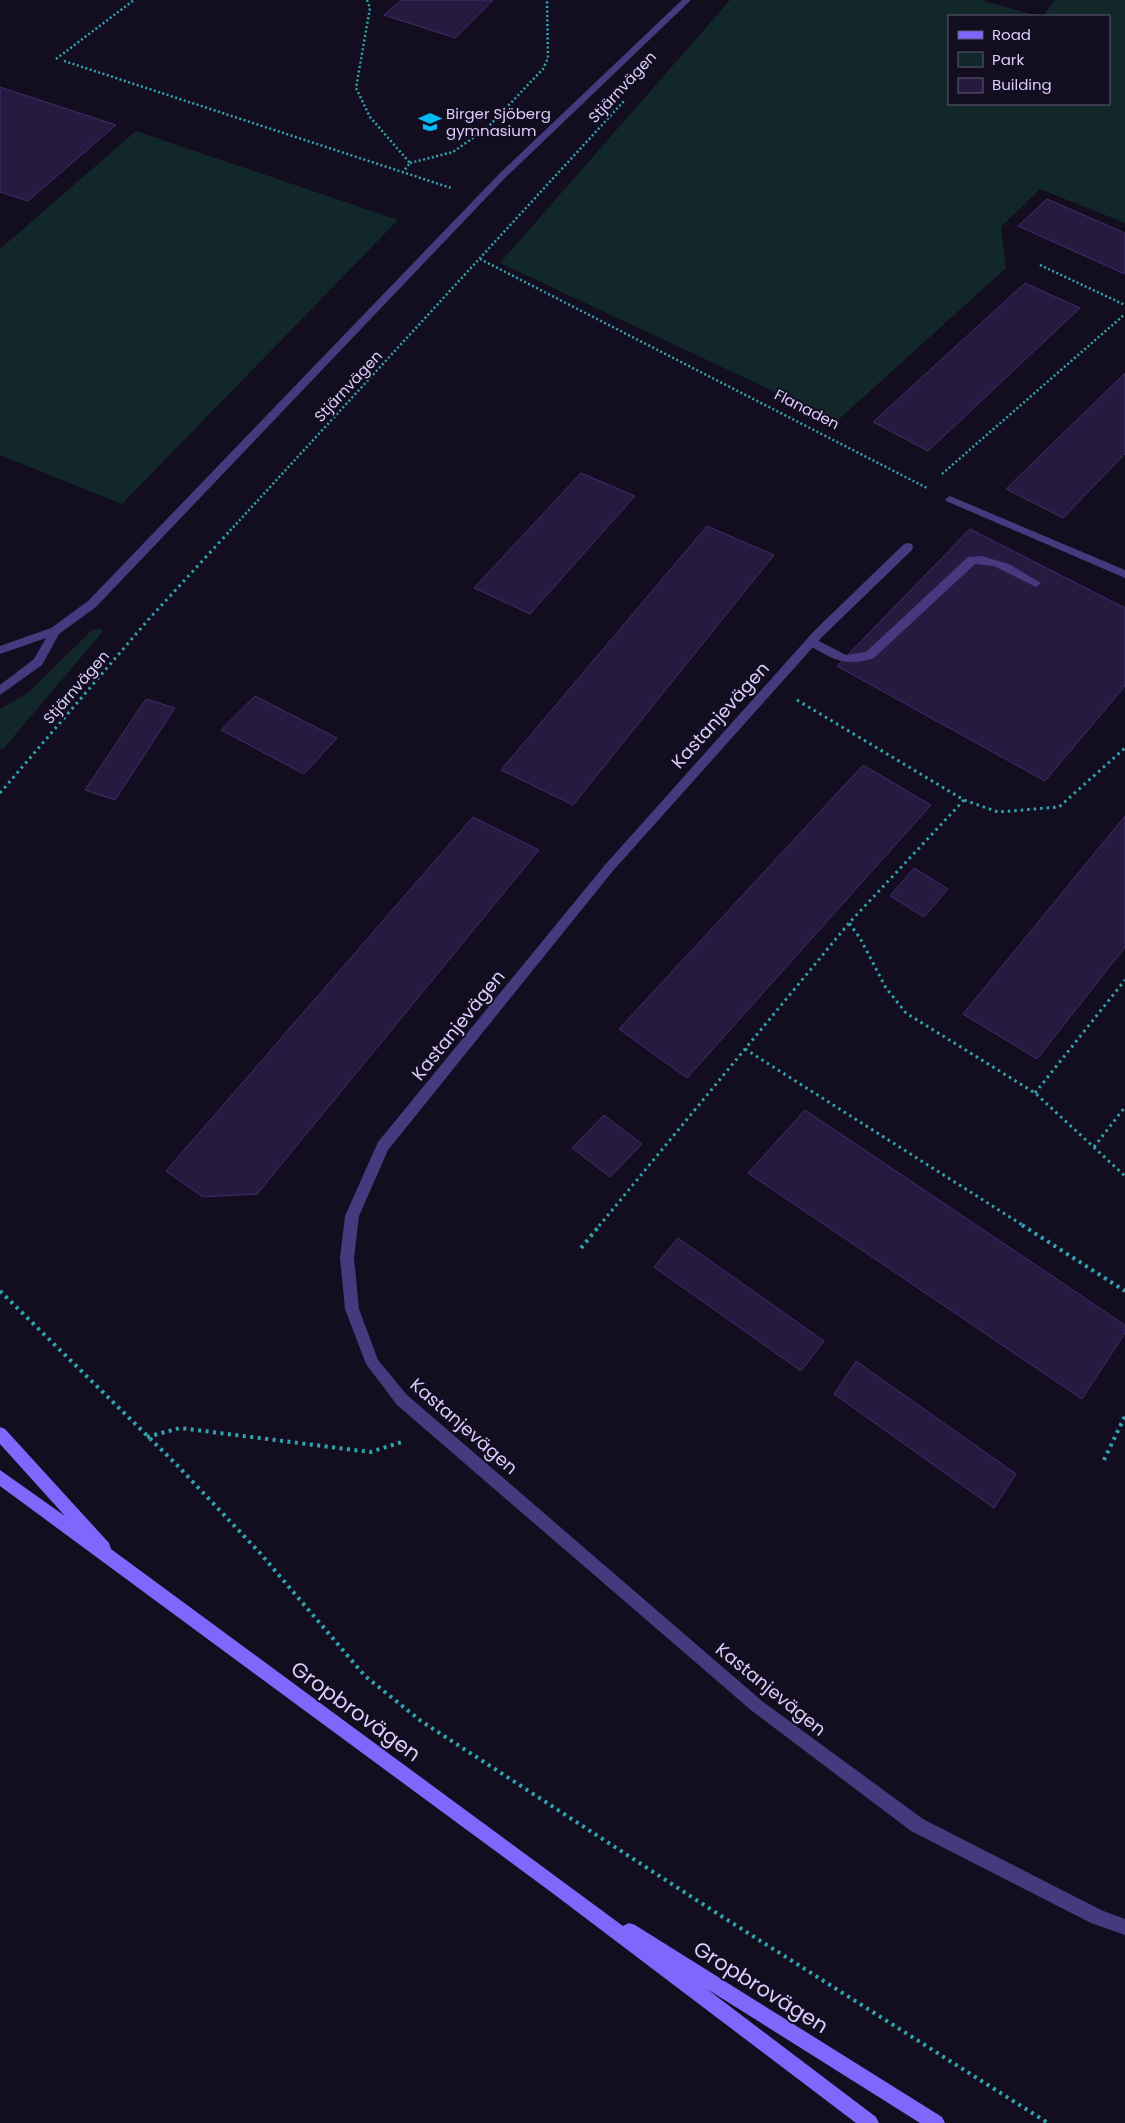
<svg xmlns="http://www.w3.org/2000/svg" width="1125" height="2123" font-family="Poppins,sans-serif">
	<rect width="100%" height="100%" fill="#130d20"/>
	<g fill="#11272a">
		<polygon points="730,0 981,0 1038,16 949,16 949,104 1109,104 1109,16 1043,16 1055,0 1125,0 1125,223 1040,189 1001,227 1006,268 837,421 500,263"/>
		<polygon points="136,131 398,220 122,504 0,455 0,249"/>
		<polygon points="100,628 102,631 99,636 3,749 0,748 0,709 28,693 92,630"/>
	</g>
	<g fill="#271a41" stroke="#422c6c">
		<polygon points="401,0 493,0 455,38 384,15"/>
		<polygon points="0,87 116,125 28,201 0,192"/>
		<polygon points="1047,199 1125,233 1125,274 1018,226"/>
		<polygon points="1025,283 1080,308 928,451 873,422"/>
		<polygon points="1125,373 1125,454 1063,518 1006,489"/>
		<polygon points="581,473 635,496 530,614 474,588"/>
		<polygon points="707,526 774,555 573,805 501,770"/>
		<polygon points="970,529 1125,608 1125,686 1045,781 837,666"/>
		<polygon points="255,696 337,738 304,774 221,730"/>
		<polygon points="146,699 175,708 115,800 85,790"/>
		<polygon points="863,765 931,805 687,1078 619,1029"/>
		<polygon points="1125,816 1125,947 1037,1059 963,1014"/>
		<polygon points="473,817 539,850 257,1194 203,1197 166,1171"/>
		<polygon points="914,868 948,889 924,917 890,896"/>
		<polygon points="805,1110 1125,1325 1125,1333 1082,1399 748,1173"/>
		<polygon points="604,1115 642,1144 610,1177 572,1148"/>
		<polygon points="678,1238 824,1341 801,1371 654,1267"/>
		<polygon points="856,1361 1016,1474 994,1508 834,1394"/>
	</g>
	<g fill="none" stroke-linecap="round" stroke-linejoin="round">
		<g stroke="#30a5b0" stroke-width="2.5" stroke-dasharray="2 2.5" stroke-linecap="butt">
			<polyline points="367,0 370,8 356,88 370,117 410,163 403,172"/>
			<polyline points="56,59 134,0"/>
			<polyline points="64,61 451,188"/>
			<polyline points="410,163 453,152 487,128 543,69 548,58 547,0"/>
			<polyline points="480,259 927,488"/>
			<polyline points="1040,265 1125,305"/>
			<polyline points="942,474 1125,314"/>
			<polyline points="227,534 624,101"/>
		</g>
		<g stroke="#30a5b0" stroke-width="3" stroke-dasharray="2.5 4" stroke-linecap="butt">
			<polyline points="797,700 964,800 998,812 1059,807 1125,748"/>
			<polyline points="0,793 148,620 228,533"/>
			<polyline points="964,800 849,923 860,938 886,988 906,1013 1035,1093 1125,1176"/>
			<polyline points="745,1049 1024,1226"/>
			<polyline points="1035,1093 1125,980"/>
			<polyline points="1094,1147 1125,1107"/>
			<polyline points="599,1226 849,923"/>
		</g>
		<g stroke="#30a5b0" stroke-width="4" stroke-dasharray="3 4.5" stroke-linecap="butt">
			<polyline points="1022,1225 1125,1291"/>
			<polyline points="581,1248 600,1225"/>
			<polyline points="0,1291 176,1464 260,1553 365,1676 421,1721 718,1914 1048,2123"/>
			<polyline points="147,1437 180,1428 370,1452 402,1442"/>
			<polyline points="1104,1460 1125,1416"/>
		</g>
		<g fill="#46397e" fill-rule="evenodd">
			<polygon points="682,0 691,0 505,178 96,607 59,634 42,665 0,695 0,685 34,659 46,638 0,654 0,646 51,628 88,601 499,174"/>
			<polygon points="950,496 1125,570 1125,578 946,501 945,499"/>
			<path d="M981,556L1009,564L1041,583L1036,587L994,566L975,564L874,658C853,665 838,663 819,651C814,648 809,646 806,642L811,638L815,639L846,655L866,652L968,557Z"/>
		</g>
		<polygon fill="#46397e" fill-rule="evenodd" points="908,543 912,544 913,547 912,550 822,637 612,872 388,1150 359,1216 354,1258 359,1309 378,1360 407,1395 762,1701 923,1819 1101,1910 1125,1919 1125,1935 1091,1923 911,1831 752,1711 397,1405 366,1364 345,1309 340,1258 345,1216 378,1142 604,866 814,631 904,544"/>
		<polygon fill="#7f67fc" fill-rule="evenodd" points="0,1427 5,1429 109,1543 111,1549 623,1926 629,1923 635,1925 942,2117 945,2123 920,2123 707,1989 876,2117 879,2123 856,2123 555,1895 0,1486 0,1470 65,1516 0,1444"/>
	</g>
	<defs>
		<symbol id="school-bare" viewBox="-9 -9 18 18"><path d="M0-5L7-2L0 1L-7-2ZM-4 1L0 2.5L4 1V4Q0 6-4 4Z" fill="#05baf3" stroke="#130d20" stroke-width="2.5" paint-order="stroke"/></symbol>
	</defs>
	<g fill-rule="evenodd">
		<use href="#school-bare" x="414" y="106" width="32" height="32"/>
	</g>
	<g text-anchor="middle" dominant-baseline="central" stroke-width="4" stroke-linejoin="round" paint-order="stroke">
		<g font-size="15" fill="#dacefe" stroke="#130d20">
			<text transform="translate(622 87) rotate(-47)">Stjärnvägen</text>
			<text transform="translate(348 386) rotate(-47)">Stjärnvägen</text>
			<text transform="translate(807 409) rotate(27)">Flanaden</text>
			<text transform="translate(76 687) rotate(-49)">Stjärnvägen</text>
		</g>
		<g font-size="15" fill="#dacefe" stroke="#130d20" text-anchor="start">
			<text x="446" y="113">Birger Sjöberg<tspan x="446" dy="17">gymnasium</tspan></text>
		</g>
		<g font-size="18" fill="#dacefe" stroke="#130d20">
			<text transform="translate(720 715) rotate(-48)">Kastanjevägen</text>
			<text transform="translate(458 1025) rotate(-51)">Kastanjevägen</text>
			<text transform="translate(464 1426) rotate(41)">Kastanjevägen</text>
			<text transform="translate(771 1689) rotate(39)">Kastanjevägen</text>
		</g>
		<g font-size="21" fill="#dacefe" stroke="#130d20">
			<text transform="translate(356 1711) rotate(36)">Gropbrovägen</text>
			<text transform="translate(761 1987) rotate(32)">Gropbrovägen</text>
		</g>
	</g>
	<rect x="948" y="15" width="162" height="90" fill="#130d20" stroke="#635a79"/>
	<rect x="958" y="31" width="25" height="8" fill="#7f67fc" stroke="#635a79"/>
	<text x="992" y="40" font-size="15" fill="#dacefe">Road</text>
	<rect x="958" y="52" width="25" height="15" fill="#11272a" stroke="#635a79"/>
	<text x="992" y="65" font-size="15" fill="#dacefe">Park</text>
	<rect x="958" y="78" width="25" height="15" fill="#271a41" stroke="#635a79"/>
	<text x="992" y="90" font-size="15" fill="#dacefe">Building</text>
</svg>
